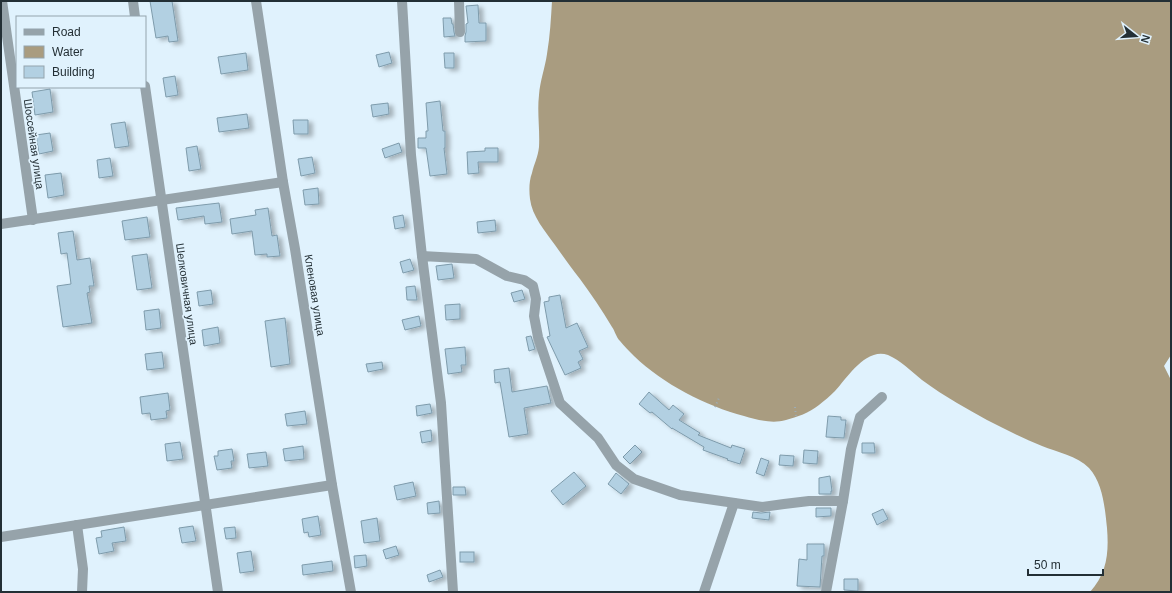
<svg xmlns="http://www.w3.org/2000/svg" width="1172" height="593" font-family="Arial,sans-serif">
	<defs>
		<filter id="shadow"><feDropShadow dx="4.5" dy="2.5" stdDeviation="2" flood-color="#0004"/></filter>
	</defs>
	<rect width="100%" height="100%" fill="#e0f2fd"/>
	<path fill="#a99c80" d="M552,1H1171V355L1164,366L1171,380V592H1090C1107,573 1109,553 1107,528C1105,509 1103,483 1089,468C1077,456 1057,452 1042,446C1013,434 984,419 957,403C945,396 933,388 922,380C911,371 900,360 888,355C866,347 847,378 835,391C830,396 824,401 819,405C809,413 797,417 786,420C772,424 758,420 744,416C706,406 663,384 634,356C629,351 624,346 620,341C616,337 615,331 612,327C602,310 591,294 580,279C571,268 563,256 555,245C545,231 532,216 530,199C529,190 529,181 532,173C534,164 538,157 539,147C540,130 537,112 539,95C540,81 545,68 547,54C550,36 551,18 552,1Z"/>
	<g fill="#b2d0e2" stroke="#7e9bab" filter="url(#shadow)">
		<polygon points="150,1 172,1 178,41 169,42 168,36 156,38"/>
		<polygon points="478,5 479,23 486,23 486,41 465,42 465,36 466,32 466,24 468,23 466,6"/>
		<polygon points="443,18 451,18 452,24 453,24 454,32 455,36 444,37"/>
		<polygon points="389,52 392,63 379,67 376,55"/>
		<polygon points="246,53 248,70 221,74 218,57"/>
		<polygon points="444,53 454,53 454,68 445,68"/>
		<polygon points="175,76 178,95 166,97 163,78"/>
		<polygon points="50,89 53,112 35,115 32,92"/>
		<polygon points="440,101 443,131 445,131 445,148 444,148 447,174 430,176 426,148 418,148 418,138 426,138 426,131 428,131 426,103"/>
		<polygon points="388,103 389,114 373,117 371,105"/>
		<polygon points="247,114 249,128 219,132 217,118"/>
		<polygon points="293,120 308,120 308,134 294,134"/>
		<polygon points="125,122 129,146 115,148 111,124"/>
		<polygon points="50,133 53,151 39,154 36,135"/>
		<polygon points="399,143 402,152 385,158 382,149"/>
		<polygon points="197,146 201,169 189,171 186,148"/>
		<polygon points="485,148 498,148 498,162 478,162 479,173 468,174 467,152 485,151"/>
		<polygon points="312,157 315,173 301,176 298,159"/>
		<polygon points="110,158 113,176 99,178 97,160"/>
		<polygon points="61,173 64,195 48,198 45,175"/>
		<polygon points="318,188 319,204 305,205 303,190"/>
		<polygon points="219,203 222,222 205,224 204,216 178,220 176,208"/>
		<polygon points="268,208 272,236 277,235 280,256 267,257 267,254 255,255 252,231 232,234 230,219 256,215 255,210"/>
		<polygon points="403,215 405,227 395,229 393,217"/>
		<polygon points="147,217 150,237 125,240 122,221"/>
		<polygon points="495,220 496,231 478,233 477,222"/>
		<polygon points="73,231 77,260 90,258 94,286 89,286 90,292 87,293 92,323 63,327 57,286 71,284 67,253 61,254 58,233"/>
		<polygon points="147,254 152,288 137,290 132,256"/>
		<polygon points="410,259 414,270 403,273 400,262"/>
		<polygon points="452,264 454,278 438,280 436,266"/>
		<polygon points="415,286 417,300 407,300 406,287"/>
		<polygon points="211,290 213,304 199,306 197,292"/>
		<polygon points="522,290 525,299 514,302 511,293"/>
		<polygon points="560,295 566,328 577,323 588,347 579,351 583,359 578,362 581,368 565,375 547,337 550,336 544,302 549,301 549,297"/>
		<polygon points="460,304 460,319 446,320 445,305"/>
		<polygon points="159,309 161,328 146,330 144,311"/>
		<polygon points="419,316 421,326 405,330 402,320"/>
		<polygon points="285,318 290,364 271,367 265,321"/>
		<polygon points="218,327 220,343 204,346 202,330"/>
		<polygon points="531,336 535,349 529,351 526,337"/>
		<polygon points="465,347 466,365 461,365 462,372 448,374 445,349"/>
		<polygon points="162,352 164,368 147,370 145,354"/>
		<polygon points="382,362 383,369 368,372 366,364"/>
		<polygon points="509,368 512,392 547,386 551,403 524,408 528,434 509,437 500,382 495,383 494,370"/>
		<polygon points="649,392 669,410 673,405 684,414 679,420 700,433 698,435 731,448 732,445 745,449 740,464 727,460 728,459 703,450 704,447 672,428 672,429 652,412 650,413 639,404"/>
		<polygon points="168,393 170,410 166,411 167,418 151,420 150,413 142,414 140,397"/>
		<polygon points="430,404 432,413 417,416 416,406"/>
		<polygon points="305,411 307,424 287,426 285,414"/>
		<polygon points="828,416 841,417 841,420 846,420 844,438 826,437"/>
		<polygon points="431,430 432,441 422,443 420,432"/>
		<polygon points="180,442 183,459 167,461 165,444"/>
		<polygon points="862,443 874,443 875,453 862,453"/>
		<polygon points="635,445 642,452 630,464 623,457"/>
		<polygon points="303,446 304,459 285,461 283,449"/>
		<polygon points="232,449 234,461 231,461 232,468 217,470 214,456 218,456 218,451"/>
		<polygon points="804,450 818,451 817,464 803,463"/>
		<polygon points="266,452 268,466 249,468 247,454"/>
		<polygon points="780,455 794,456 793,466 779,465"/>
		<polygon points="761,458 769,461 764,476 756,473"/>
		<polygon points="574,472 586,486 563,505 551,491"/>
		<polygon points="616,473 629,484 621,494 608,484"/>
		<polygon points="830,476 832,491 831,491 831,494 819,494 819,478"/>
		<polygon points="413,482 416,496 397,500 394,486"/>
		<polygon points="453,487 465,487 466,495 453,495"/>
		<polygon points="439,501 440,513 428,514 427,503"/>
		<polygon points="816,508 831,508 831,516 816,517"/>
		<polygon points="883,509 888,519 877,525 872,514"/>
		<polygon points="753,512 761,513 770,512 769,520 752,518"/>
		<polygon points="318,516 321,535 309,537 308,532 304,533 302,519"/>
		<polygon points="377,518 380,541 364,543 361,521"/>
		<polygon points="193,526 196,541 182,543 179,528"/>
		<polygon points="124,527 126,541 112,543 114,551 99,554 96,538 102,537 101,531"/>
		<polygon points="235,527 236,538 226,539 224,528"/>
		<polygon points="807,544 824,544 824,556 822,556 820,587 797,586 799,559 807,560"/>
		<polygon points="396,546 399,555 386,559 383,550"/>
		<polygon points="251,551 254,571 240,573 237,553"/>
		<rect x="460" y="552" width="14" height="10"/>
		<polygon points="366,555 367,566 355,568 354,556"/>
		<polygon points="332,561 333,571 303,575 302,565"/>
		<polygon points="440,570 443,577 429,582 427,575"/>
		<polygon points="844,579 858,579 858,591 844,590"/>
	</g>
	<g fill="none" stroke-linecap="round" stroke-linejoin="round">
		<g stroke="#9dadb6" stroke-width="2" stroke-dasharray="1 3" stroke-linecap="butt">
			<polyline points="715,407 719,398"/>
			<polyline points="795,407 796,417"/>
		</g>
		<g stroke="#96a3aa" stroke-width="10">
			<polyline points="2,1 33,220"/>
			<polyline points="133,1 135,17"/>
			<polyline points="256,1 283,182 295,249 332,485 351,592"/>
			<polyline points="402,1 411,155 422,256"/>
			<polyline points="459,1 460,32"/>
			<polyline points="145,86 218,592"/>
			<polyline points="1,224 283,182"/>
			<polyline points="843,501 851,449 860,417 882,397"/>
			<polyline points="77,525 83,569 82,592"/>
			<polyline points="1,537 332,485"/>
			<polyline points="453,592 441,403 422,256 476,259 507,276 524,280 533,286 536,299 534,316 538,337 560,403 598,438 616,465 634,479 680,495 762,507 784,504 809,501 843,501 826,592"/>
			<polyline points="704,592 734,503"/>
		</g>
	</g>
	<g text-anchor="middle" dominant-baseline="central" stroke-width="3.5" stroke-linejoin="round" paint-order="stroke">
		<g font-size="11" fill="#232f35" stroke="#e0f2fd">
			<text transform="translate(34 144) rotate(82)">Шоссейная улица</text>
			<text transform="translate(187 294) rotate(82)">Шелковичная улица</text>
			<text transform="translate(315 295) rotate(81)">Кленовая улица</text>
		</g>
	</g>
	<rect width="1172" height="593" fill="none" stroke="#232f35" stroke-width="4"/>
	<rect x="16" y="16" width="130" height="72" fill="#e0f2fd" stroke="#94a4ad"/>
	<rect x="24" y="29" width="20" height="6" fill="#96a3aa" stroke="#94a4ad"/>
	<text x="52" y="36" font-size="12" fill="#232f35">Road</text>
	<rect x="24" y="46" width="20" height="12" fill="#a99c80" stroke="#94a4ad"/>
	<text x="52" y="56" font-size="12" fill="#232f35">Water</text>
	<rect x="24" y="66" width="20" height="12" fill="#b2d0e2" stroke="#94a4ad"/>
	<text x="52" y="76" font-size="12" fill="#232f35">Building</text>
	<g transform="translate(1136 36) rotate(107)" stroke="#e0f2fd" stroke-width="3" paint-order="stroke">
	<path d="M0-3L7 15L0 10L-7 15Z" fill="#232f35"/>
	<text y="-6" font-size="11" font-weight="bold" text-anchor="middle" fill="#232f35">N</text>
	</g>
	<path d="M1028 569v6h75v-6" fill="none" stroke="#232f35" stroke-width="2"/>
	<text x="1034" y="569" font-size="12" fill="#232f35" stroke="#e0f2fd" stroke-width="3" paint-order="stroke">50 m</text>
</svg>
